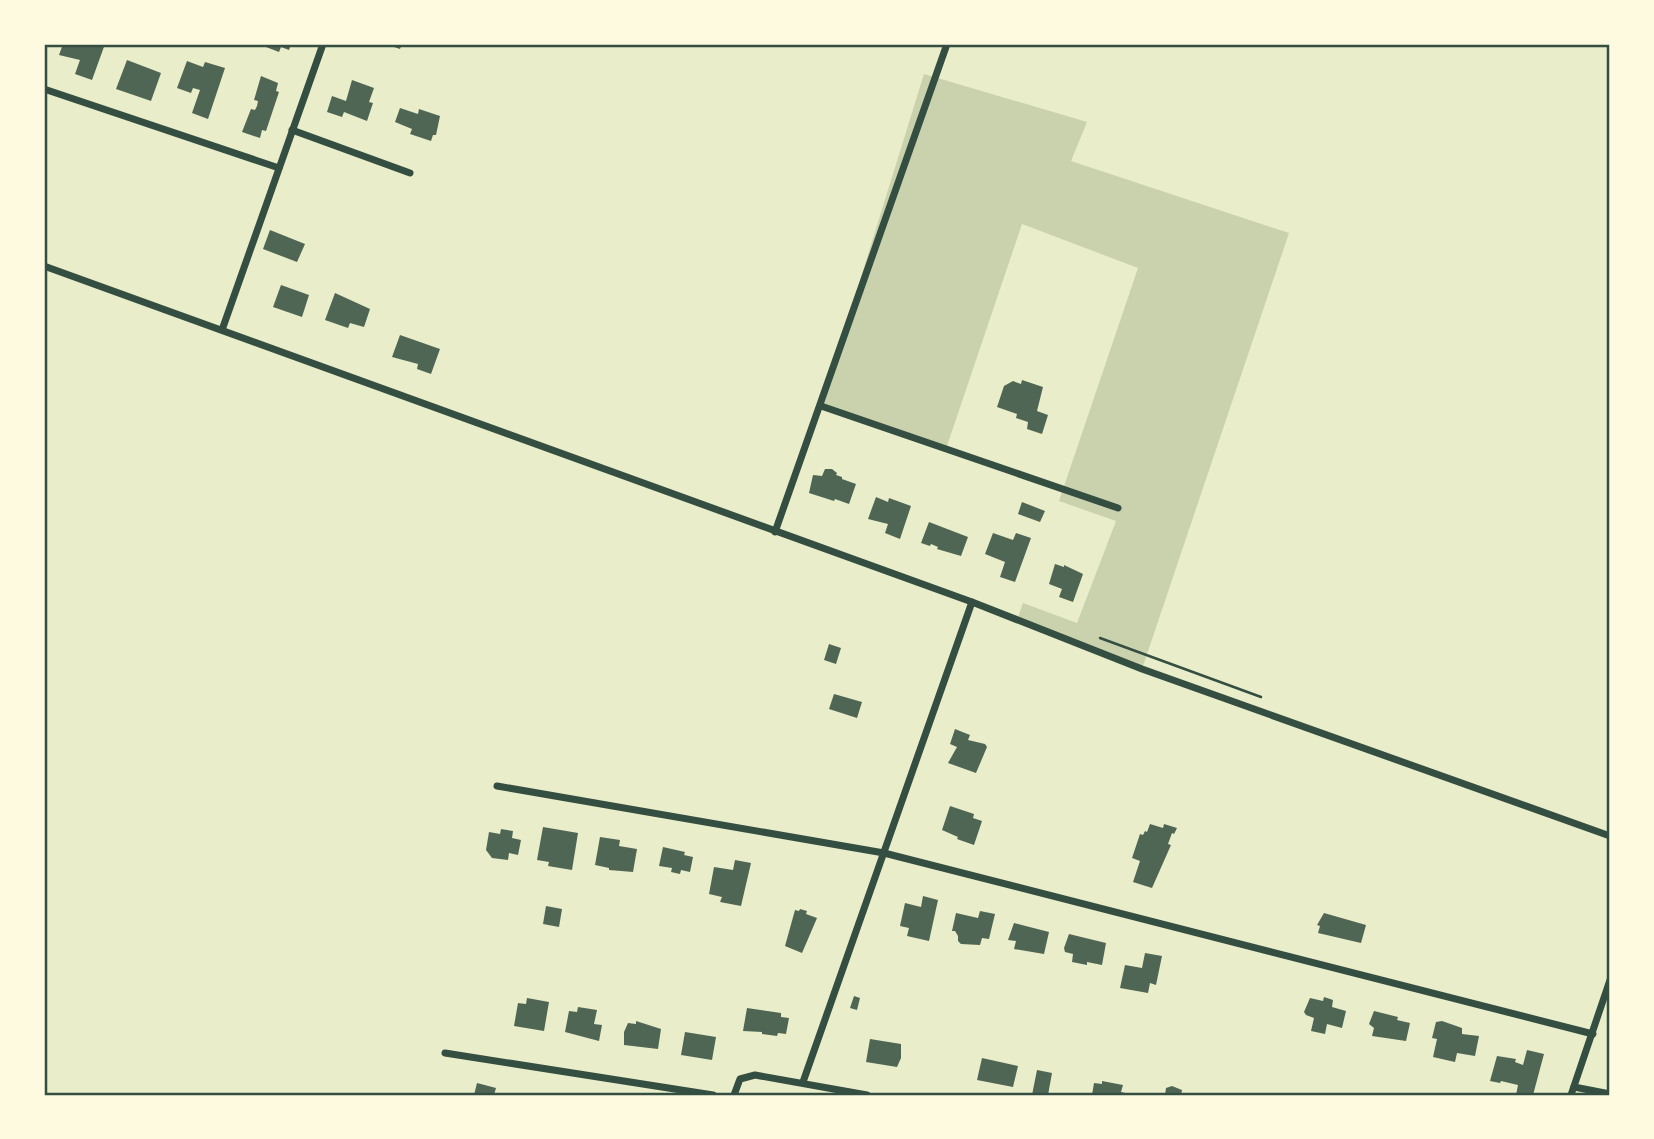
<svg xmlns="http://www.w3.org/2000/svg" width="1654" height="1139" font-family="'Asap Condensed',sans-serif">
	<rect width="100%" height="100%" fill="#e9edc9"/>
	<polygon fill="#cad2ad" points="924,74 1087,122 1071,161 1289,233 1142,669 1017,620 1023,603 1077,623 1116,521 1059,501 1138,268 1022,224 946,449 821,406"/>
	<g fill="#4f6655">
		<polygon points="63,44 105,44 92,80 75,74 80,60 59,55"/>
		<polygon points="268,44 291,44 289,50 281,47 279,52 266,47"/>
		<polygon points="385,44 402,44 400,49"/>
		<polygon points="127,60 161,73 151,101 116,89"/>
		<polygon points="187,61 203,67 205,62 225,68 208,119 192,113 200,90 193,88 191,93 177,88"/>
		<polygon points="261,76 278,83 276,91 279,92 266,131 262,130 260,138 242,132 251,109 255,110 257,106 258,101 254,100"/>
		<polygon points="352,80 374,88 369,102 373,103 367,121 344,112 342,117 327,112 332,96 346,101"/>
		<polygon points="400,108 418,114 419,109 440,116 436,135 433,135 431,141 410,134 412,129 395,122"/>
		<polygon points="270,230 305,244 297,262 263,249"/>
		<polygon points="281,285 309,295 302,317 273,307"/>
		<polygon points="335,293 370,309 364,327 350,323 348,328 325,320"/>
		<polygon points="400,335 440,349 431,374 417,369 418,364 392,357"/>
		<polygon points="1022,380 1043,387 1037,411 1048,415 1042,434 1027,429 1028,422 1016,418 1017,414 997,407 1004,386 1013,381 1021,384"/>
		<polygon points="825,469 832,469 837,473 836,475 842,477 842,479 856,484 849,504 835,499 834,501 809,493 813,475 822,476"/>
		<polygon points="876,497 888,502 889,498 911,506 900,539 885,533 888,524 868,519"/>
		<polygon points="1022,502 1045,511 1040,522 1018,514"/>
		<polygon points="929,522 968,537 961,556 937,549 938,547 931,544 930,546 921,543"/>
		<polygon points="993,533 1013,540 1016,533 1031,538 1015,582 1000,577 1005,562 985,554"/>
		<polygon points="1055,564 1064,567 1064,565 1083,574 1073,602 1059,597 1062,589 1049,584"/>
		<polygon points="829,644 841,648 836,664 824,660"/>
		<polygon points="834,694 862,702 857,718 829,709"/>
		<polygon points="955,729 970,735 968,740 985,744 987,747 976,773 948,763 957,747 950,744"/>
		<polygon points="950,806 974,814 973,818 982,821 974,845 957,839 958,837 942,830"/>
		<polygon points="1150,824 1163,828 1164,824 1177,828 1174,834 1172,833 1168,844 1171,845 1152,888 1133,882 1140,861 1132,858 1140,834 1143,835 1145,831 1147,832"/>
		<polygon points="543,827 578,833 572,870 548,866 549,862 537,860"/>
		<polygon points="501,829 513,831 512,838 521,840 518,855 509,853 508,860 492,858 486,850 489,832 500,834"/>
		<polygon points="600,837 620,840 619,846 637,849 633,872 609,870 609,868 595,865"/>
		<polygon points="663,847 685,852 684,855 693,857 690,872 681,870 680,874 671,872 672,868 659,866"/>
		<polygon points="735,860 751,863 741,906 720,902 722,897 709,894 714,867 733,870"/>
		<polygon points="923,896 938,900 929,941 907,936 909,928 900,926 905,903 921,907"/>
		<polygon points="546,906 562,909 559,927 543,924"/>
		<polygon points="800,909 807,911 806,914 817,918 802,953 785,946 795,910 799,911"/>
		<polygon points="980,911 995,914 989,939 982,938 980,945 961,944 958,941 958,936 955,931 952,931 956,913 978,918"/>
		<polygon points="1324,913 1366,925 1361,943 1318,933 1320,926 1317,925"/>
		<polygon points="1014,923 1049,932 1044,954 1014,949 1016,941 1008,940"/>
		<polygon points="1069,934 1106,943 1102,965 1087,962 1087,965 1072,962 1073,954 1065,952 1064,948"/>
		<polygon points="1145,953 1162,956 1156,985 1150,983 1148,993 1120,988 1125,965 1142,968"/>
		<polygon points="854,996 860,998 857,1010 850,1008"/>
		<polygon points="1324,997 1333,1000 1332,1007 1346,1011 1342,1028 1327,1024 1325,1034 1311,1031 1314,1018 1306,1015 1304,1012 1310,998 1323,1001"/>
		<polygon points="527,998 549,1002 544,1031 514,1026 518,1003 526,1004"/>
		<polygon points="578,1007 597,1010 594,1024 602,1025 599,1041 565,1032 569,1011 577,1012"/>
		<polygon points="747,1008 781,1013 781,1017 789,1018 786,1034 778,1033 777,1036 762,1034 762,1032 743,1031"/>
		<polygon points="1374,1011 1398,1017 1397,1020 1410,1023 1406,1041 1372,1036 1374,1028 1369,1024"/>
		<polygon points="636,1021 661,1029 658,1049 624,1045 624,1032 628,1023 636,1024"/>
		<polygon points="1442,1021 1462,1028 1462,1034 1479,1036 1475,1056 1457,1053 1455,1062 1433,1057 1437,1039 1432,1038 1436,1022"/>
		<polygon points="685,1032 716,1037 712,1060 681,1055"/>
		<polygon points="870,1039 901,1044 901,1058 897,1067 866,1062"/>
		<polygon points="1527,1050 1544,1054 1533,1095 1516,1095 1518,1085 1501,1081 1500,1083 1490,1081 1497,1056 1516,1059 1515,1062 1523,1065"/>
		<polygon points="982,1058 1018,1066 1013,1087 977,1080"/>
		<polygon points="1037,1070 1052,1073 1048,1095 1032,1095"/>
		<polygon points="1102,1081 1123,1085 1121,1092 1125,1093 1124,1095 1092,1095 1094,1083 1102,1084"/>
		<polygon points="477,1083 496,1088 494,1095 474,1095"/>
		<polygon points="1172,1086 1182,1090 1181,1095 1165,1095 1166,1088"/>
	</g>
	<g fill="none" stroke-linecap="round" stroke-linejoin="round">
		<polyline stroke="#344e41" stroke-width="2.5" points="1100,638 1261,697"/>
		<g stroke="#344e41" stroke-width="7">
			<polyline points="44,89 279,168"/>
			<polyline points="292,130 410,173"/>
			<polyline points="44,266 972,602 1142,669 1610,836"/>
			<polyline points="222,330 323,44"/>
			<polyline points="821,406 1118,508"/>
			<polyline points="775,532 947,44"/>
			<polyline points="497,786 884,853 1593,1034"/>
			<polyline points="445,1053 713,1095"/>
			<polyline points="803,1082 972,602"/>
			<polyline points="1574,1087 1610,1094"/>
			<polyline points="734,1095 740,1079 755,1075 867,1095"/>
			<polyline points="1571,1095 1610,980"/>
		</g>
	</g>
	<rect width="1654" height="1139" fill="none" stroke="#fefae0" stroke-width="91"/>
	<rect x="46" y="46" width="1562" height="1048" fill="none" stroke="#344e41" stroke-width="2.5"/>
</svg>
